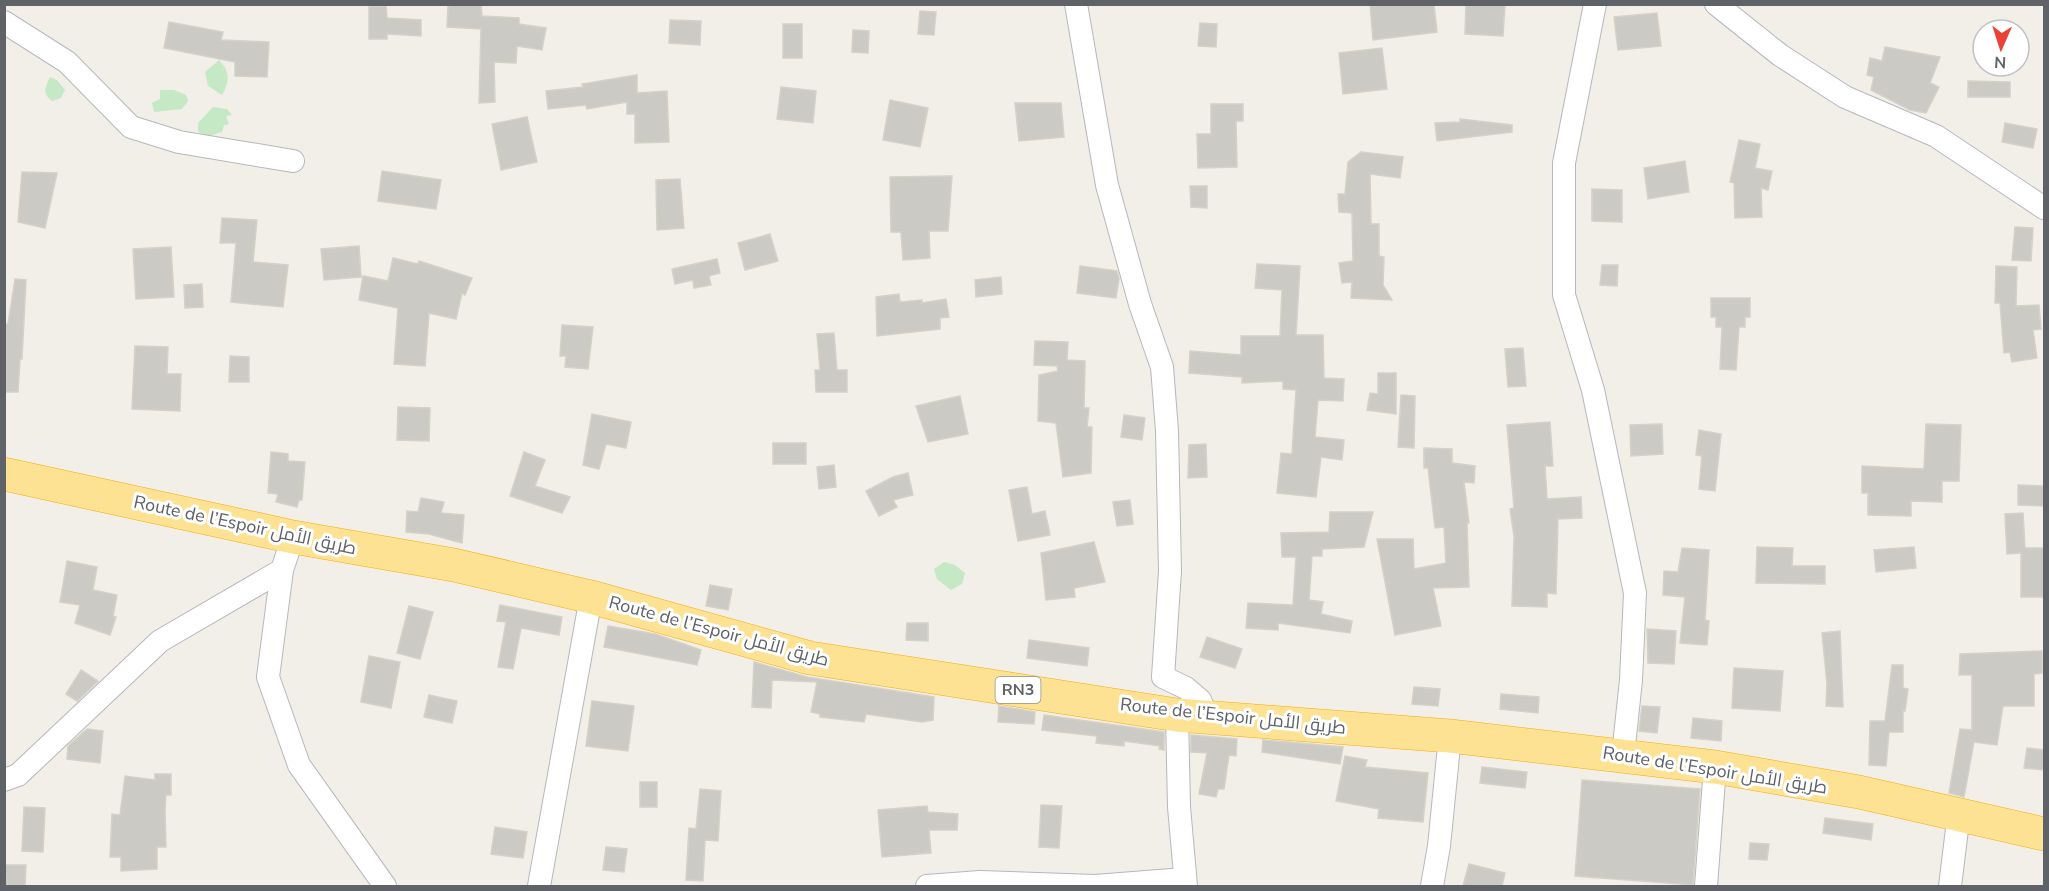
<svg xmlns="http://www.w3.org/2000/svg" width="2049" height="891" font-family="'Nunito Sans',Cairo,sans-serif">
	<rect width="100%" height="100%" fill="#f1efe8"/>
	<g fill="#c5e8c5">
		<path d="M219,60C230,72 230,81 222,95L208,86L205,72Z"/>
		<path d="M50,77L57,80L65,90L61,98L52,101C42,93 45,88 50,77Z"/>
		<polygon points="160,90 174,90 186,95 188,101 182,109 154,112 152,103 160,99"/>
		<polygon points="213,107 227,109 232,115 226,116 229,124 224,125 222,132 209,136 198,132 198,123"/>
		<polygon points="944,562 955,565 965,573 962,584 951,590 937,579 934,569"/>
	</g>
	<g fill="#cccac5" stroke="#d6d1c6" stroke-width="1.5">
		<polygon points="463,4 481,4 482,16 519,18 519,24 546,28 542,50 517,46 516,63 494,62 495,102 479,103 481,29 447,27 448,6"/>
		<polygon points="1370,4 1434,4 1437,32 1373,40"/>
		<polygon points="1466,4 1505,4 1503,36 1465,34"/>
		<polygon points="386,6 387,18 421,20 421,36 387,34 387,39 369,39 369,7"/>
		<polygon points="920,11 936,12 934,35 918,34"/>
		<polygon points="1657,13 1661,46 1618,50 1614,17"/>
		<polygon points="670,20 701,21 700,45 669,43"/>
		<polygon points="169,22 223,32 221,40 269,42 267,77 235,76 235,62 164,48"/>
		<polygon points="1200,23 1217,24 1216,47 1198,46"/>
		<rect x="783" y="24" width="19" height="34"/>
		<polygon points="853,30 869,31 868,53 852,52"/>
		<polygon points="1885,47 1940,57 1930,83 1939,87 1926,113 1910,110 1871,90 1874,77 1867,75 1870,58 1882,61"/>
		<polygon points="1382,48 1387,89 1343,94 1339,53"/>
		<polygon points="637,75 637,93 667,91 669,142 635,143 635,114 627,114 627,102 587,109 586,105 548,109 546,91 583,87 582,84"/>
		<polygon points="1968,81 2010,82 2010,97 1968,97"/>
		<polygon points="781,87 816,91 813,123 777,119"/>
		<polygon points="890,100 928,108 920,147 883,140"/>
		<polygon points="1015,103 1061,103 1064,137 1019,141"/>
		<polygon points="1211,104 1243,104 1243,121 1236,121 1237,167 1198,168 1197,134 1211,134"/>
		<polygon points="527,117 537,162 501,170 492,124"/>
		<polygon points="1460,119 1512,125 1512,132 1437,141 1435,123 1460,122"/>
		<polygon points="2005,123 2037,129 2033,148 2002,142"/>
		<polygon points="1739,140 1760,144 1755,168 1772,171 1768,190 1761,188 1762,217 1735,218 1734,183 1730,182"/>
		<polygon points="1361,152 1403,157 1400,178 1370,174 1371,224 1379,224 1379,256 1384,257 1383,285 1392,300 1351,298 1352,282 1342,283 1339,263 1353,261 1352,213 1339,212 1338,194 1345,194 1348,162"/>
		<polygon points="1685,161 1689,192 1648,199 1644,168"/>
		<polygon points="382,171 441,180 436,209 378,201"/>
		<polygon points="22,172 57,173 45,228 18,222"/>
		<polygon points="952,176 948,231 929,231 930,258 903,260 901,232 891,232 890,177"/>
		<polygon points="680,179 684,228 657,230 656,180"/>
		<polygon points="1190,186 1207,186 1207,208 1191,207"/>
		<polygon points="1592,189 1622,190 1622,222 1592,221"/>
		<polygon points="222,218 257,220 253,262 288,265 283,307 231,302 236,243 220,243"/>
		<polygon points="2015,227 2033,228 2031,261 2012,260"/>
		<polygon points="770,234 778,261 745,270 738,243"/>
		<polygon points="359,246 361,277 324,280 321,249"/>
		<polygon points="171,247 174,297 136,299 133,249"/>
		<polygon points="393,258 418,264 419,261 472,278 465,295 462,293 456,319 429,313 425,366 394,364 398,308 359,300 363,276 388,281"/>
		<polygon points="717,259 720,273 709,276 711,285 694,288 693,280 675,284 672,269"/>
		<polygon points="1257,264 1300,266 1296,335 1323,335 1324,378 1344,379 1343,401 1318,400 1315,437 1344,440 1342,460 1321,457 1316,497 1277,493 1281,453 1292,454 1296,390 1283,389 1283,381 1242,383 1242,377 1189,373 1190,351 1241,355 1241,336 1280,336 1282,290 1255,288"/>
		<polygon points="1602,265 1618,265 1617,286 1600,285"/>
		<polygon points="1080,266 1117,271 1119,279 1116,298 1077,293"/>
		<polygon points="1996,266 2017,267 2016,306 2039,305 2041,329 2033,330 2037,358 2012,362 2010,352 2004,353 2000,303 1995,303"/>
		<polygon points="1001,277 1002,294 976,297 975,280"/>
		<polygon points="15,279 26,280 22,359 20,359 18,392 4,392 4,324 8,324"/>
		<polygon points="202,284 203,307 185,308 184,285"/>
		<polygon points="899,294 900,302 922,300 922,303 946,299 949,317 940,318 940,329 877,336 876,297"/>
		<polygon points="1711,298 1750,298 1750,317 1745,317 1745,327 1739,327 1736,370 1720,369 1722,327 1716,327 1716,317 1711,317"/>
		<polygon points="562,325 593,327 588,369 565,367 566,356 560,356"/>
		<polygon points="834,333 837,370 847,370 847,392 816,392 815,370 820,370 817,334"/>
		<polygon points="1035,341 1068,342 1067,360 1085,361 1084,408 1089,408 1087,427 1092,427 1091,473 1063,477 1056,423 1038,421 1039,375 1058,371 1057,366 1034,365"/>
		<polygon points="135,346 168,347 167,374 181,374 180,411 132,409"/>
		<polygon points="1523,348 1526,386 1508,387 1505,349"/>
		<polygon points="230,356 249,357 249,382 229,382"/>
		<polygon points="1378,373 1396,373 1396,414 1367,410 1370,393 1378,394"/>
		<polygon points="1401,395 1415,396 1414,448 1398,447"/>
		<polygon points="960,396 968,434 928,442 916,406"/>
		<polygon points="398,407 430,408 429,441 397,440"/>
		<polygon points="592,414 631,422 626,448 606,444 599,469 583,465"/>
		<polygon points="1124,415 1145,418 1142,440 1121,437"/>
		<polygon points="1550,422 1553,466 1545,466 1547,499 1581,497 1582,518 1558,519 1556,594 1547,593 1547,607 1512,606 1514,536 1510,509 1514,508 1507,425"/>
		<polygon points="1662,424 1663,454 1631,456 1630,425"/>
		<polygon points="1926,424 1961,425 1959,481 1942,481 1942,502 1911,501 1911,516 1868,515 1868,493 1862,493 1862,466 1924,469"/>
		<polygon points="1699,430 1721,434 1715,491 1699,489 1702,456 1696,455"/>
		<rect x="773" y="443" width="33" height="21"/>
		<polygon points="1206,444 1207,477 1188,478 1189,445"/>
		<polygon points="1424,448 1452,449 1452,463 1475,466 1474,483 1464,482 1469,523 1467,523 1469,587 1433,588 1441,626 1395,635 1377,539 1413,539 1414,569 1446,563 1444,527 1435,528 1428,468 1424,468"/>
		<polygon points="271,452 288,454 288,461 305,462 302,500 299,500 297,507 276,502 278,494 268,493"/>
		<polygon points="524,452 545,460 535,486 570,497 562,513 510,496"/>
		<polygon points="834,465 836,487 819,489 817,467"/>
		<polygon points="908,473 913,495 893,500 897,507 879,516 866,491 893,477"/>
		<polygon points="2018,485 2044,486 2044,506 2018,505"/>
		<polygon points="1027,487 1032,514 1045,511 1050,535 1018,541 1009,490"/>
		<polygon points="421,498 444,502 441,513 464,515 462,543 429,534 406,532 407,511 418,512"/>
		<polygon points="1130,500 1133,524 1117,526 1113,502"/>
		<polygon points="1330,512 1373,512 1364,547 1322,549 1322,556 1312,556 1309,600 1323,602 1321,614 1352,621 1350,633 1278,623 1278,630 1246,628 1248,603 1293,605 1296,557 1282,557 1281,533 1329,532"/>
		<polygon points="2023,513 2025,548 2044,548 2044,597 2021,597 2021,553 2007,554 2005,514"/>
		<polygon points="1094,542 1105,582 1074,588 1075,597 1046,600 1041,553"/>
		<polygon points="1757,547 1793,548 1792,566 1825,566 1825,584 1756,583"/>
		<polygon points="1914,547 1916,568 1876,572 1874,550"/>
		<polygon points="1682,548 1709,550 1705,620 1709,621 1707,645 1680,643 1685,597 1663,595 1664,571 1678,572"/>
		<polygon points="67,561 97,567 93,590 117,595 113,616 116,617 110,635 75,623 80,605 60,602"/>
		<polygon points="710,585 732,589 728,610 706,606"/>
		<polygon points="500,605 562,617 559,635 521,628 513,669 498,667 506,622 497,621"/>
		<polygon points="409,606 433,612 420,659 397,653"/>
		<polygon points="907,623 928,623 928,641 906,640"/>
		<polygon points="608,626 655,634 701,650 697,665 604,647"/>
		<polygon points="1647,629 1676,631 1674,664 1648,663"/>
		<polygon points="1840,631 1843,707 1826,706 1827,684 1822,633"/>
		<polygon points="1207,637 1242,649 1235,668 1200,657"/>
		<polygon points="1029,640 1089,648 1087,666 1027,658"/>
		<polygon points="2042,651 2042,673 2034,674 2034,706 2003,706 1997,745 1974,742 1964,797 1949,793 1960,729 1972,730 1972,675 1959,675 1960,654"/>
		<polygon points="369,656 400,662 391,708 361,702"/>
		<polygon points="754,662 807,677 934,697 933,720 922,722 866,714 864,722 820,717 820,714 811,712 817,682 772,680 771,708 752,707"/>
		<polygon points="1892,665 1903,665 1903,688 1908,689 1905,711 1903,710 1903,732 1889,732 1886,766 1869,765 1870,721 1885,721"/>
		<polygon points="1734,668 1783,671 1780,711 1732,708"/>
		<polygon points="81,670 98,681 77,701 66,694"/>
		<polygon points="1414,687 1440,689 1438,706 1412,704"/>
		<polygon points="1501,694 1539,697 1538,713 1500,709"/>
		<polygon points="429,695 457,701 452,723 424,717"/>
		<polygon points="592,701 634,706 628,751 586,746"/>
		<polygon points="999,706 1035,712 1034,724 998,722"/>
		<polygon points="1642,706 1660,707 1657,733 1639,731"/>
		<polygon points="1044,715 1164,732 1164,750 1159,749 1160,746 1124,741 1124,746 1096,743 1097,736 1042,730"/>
		<polygon points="1693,718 1722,721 1721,741 1691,738"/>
		<polygon points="87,729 103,731 100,763 67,759 68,746"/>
		<polygon points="1191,735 1237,739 1236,756 1229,755 1224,789 1218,789 1216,797 1199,794 1207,753 1191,752"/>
		<polygon points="1263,740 1343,747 1340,764 1262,752"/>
		<polygon points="2027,748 2044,750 2044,770 2024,768"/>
		<polygon points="1345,756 1367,760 1365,767 1428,773 1423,822 1378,818 1379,809 1336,801"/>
		<polygon points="1482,767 1527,772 1525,788 1480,783"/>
		<polygon points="155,774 171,774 171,795 166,795 165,809 166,847 157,847 157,869 121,871 121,857 110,857 112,814 120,815 125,776 155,780"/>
		<polygon points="1582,780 1700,789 1693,885 1575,876"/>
		<rect x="640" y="782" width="17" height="25"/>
		<polygon points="700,789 721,791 718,841 705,840 703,881 686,880 689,828 696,829"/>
		<polygon points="1041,805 1062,806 1059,848 1039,847"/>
		<polygon points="927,806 928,812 958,814 957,830 929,830 931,853 882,857 878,810"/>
		<polygon points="24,807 45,808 43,852 22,851"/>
		<polygon points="1825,818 1873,824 1871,840 1823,833"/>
		<polygon points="495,827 527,832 523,858 491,854"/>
		<polygon points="1750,843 1769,844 1767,860 1749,859"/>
		<polygon points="606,847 627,849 624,872 603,870"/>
		<polygon points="1469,864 1505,873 1502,886 1463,886"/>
		<polygon points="5,865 26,865 25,886 5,886"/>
	</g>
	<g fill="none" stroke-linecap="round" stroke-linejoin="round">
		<defs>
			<g id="street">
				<polyline points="1076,4 1107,185 1140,304 1162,367 1167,431 1170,571 1163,677 1186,688 1200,700 1208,718"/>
				<polyline points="1595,4 1564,163 1564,295 1593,390 1635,593 1631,680 1623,755"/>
				<polyline points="1716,4 1780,55 1845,97 1936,136 2044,208"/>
				<polyline points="4,22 67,62 131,127 179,142 293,161"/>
				<polyline points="282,570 268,677 299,765 385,886"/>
				<polyline points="1177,715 1179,807 1186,886"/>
				<polyline points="4,780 18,775 160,641 282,570 293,537"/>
				<polyline points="539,886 591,597"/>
				<polyline points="927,886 980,882 1095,886 1185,879"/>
				<polyline points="1432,886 1439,846 1450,736"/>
				<polyline points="1706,886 1715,767"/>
				<polyline points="1950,886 1959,813"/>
			</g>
			<polyline id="highway" points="4,474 293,537 454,565 591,597 810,658 1177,715 1450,736 1715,767 1859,792 2044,834"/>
		</defs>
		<use href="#street" stroke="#b5b8bc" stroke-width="24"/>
		<use href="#highway" stroke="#f9ab00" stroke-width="34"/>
		<use href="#street" stroke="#fff" stroke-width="22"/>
		<use href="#highway" stroke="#fde293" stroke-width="33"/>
	</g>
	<g text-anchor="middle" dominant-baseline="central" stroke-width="6" stroke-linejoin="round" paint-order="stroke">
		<rect fill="#fff" stroke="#8f9295" stroke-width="1.5" x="995.5" y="677" width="45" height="26" rx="4.5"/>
		<g font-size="16" font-weight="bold" fill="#5f6368">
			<text x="1018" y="690">RN3</text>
		</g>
		<g font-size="18" fill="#5f6368" stroke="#fff">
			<text transform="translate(245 525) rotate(12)">Route de l’Espoir طريق الأمل</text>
			<text transform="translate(719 631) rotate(15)">Route de l’Espoir طريق الأمل</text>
			<text transform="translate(1233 716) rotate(6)">Route de l’Espoir طريق الأمل</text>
			<text transform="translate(1715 770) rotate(9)">Route de l’Espoir طريق الأمل</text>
		</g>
	</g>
	<rect width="2049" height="891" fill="none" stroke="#5f6368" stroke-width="12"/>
	<g transform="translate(2001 48) rotate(183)"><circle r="28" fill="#ffffff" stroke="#bfc1c3" stroke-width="1.5"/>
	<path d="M0-4.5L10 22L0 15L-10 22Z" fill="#ea4335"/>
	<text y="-9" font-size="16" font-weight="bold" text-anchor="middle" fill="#5f6368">N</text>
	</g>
</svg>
